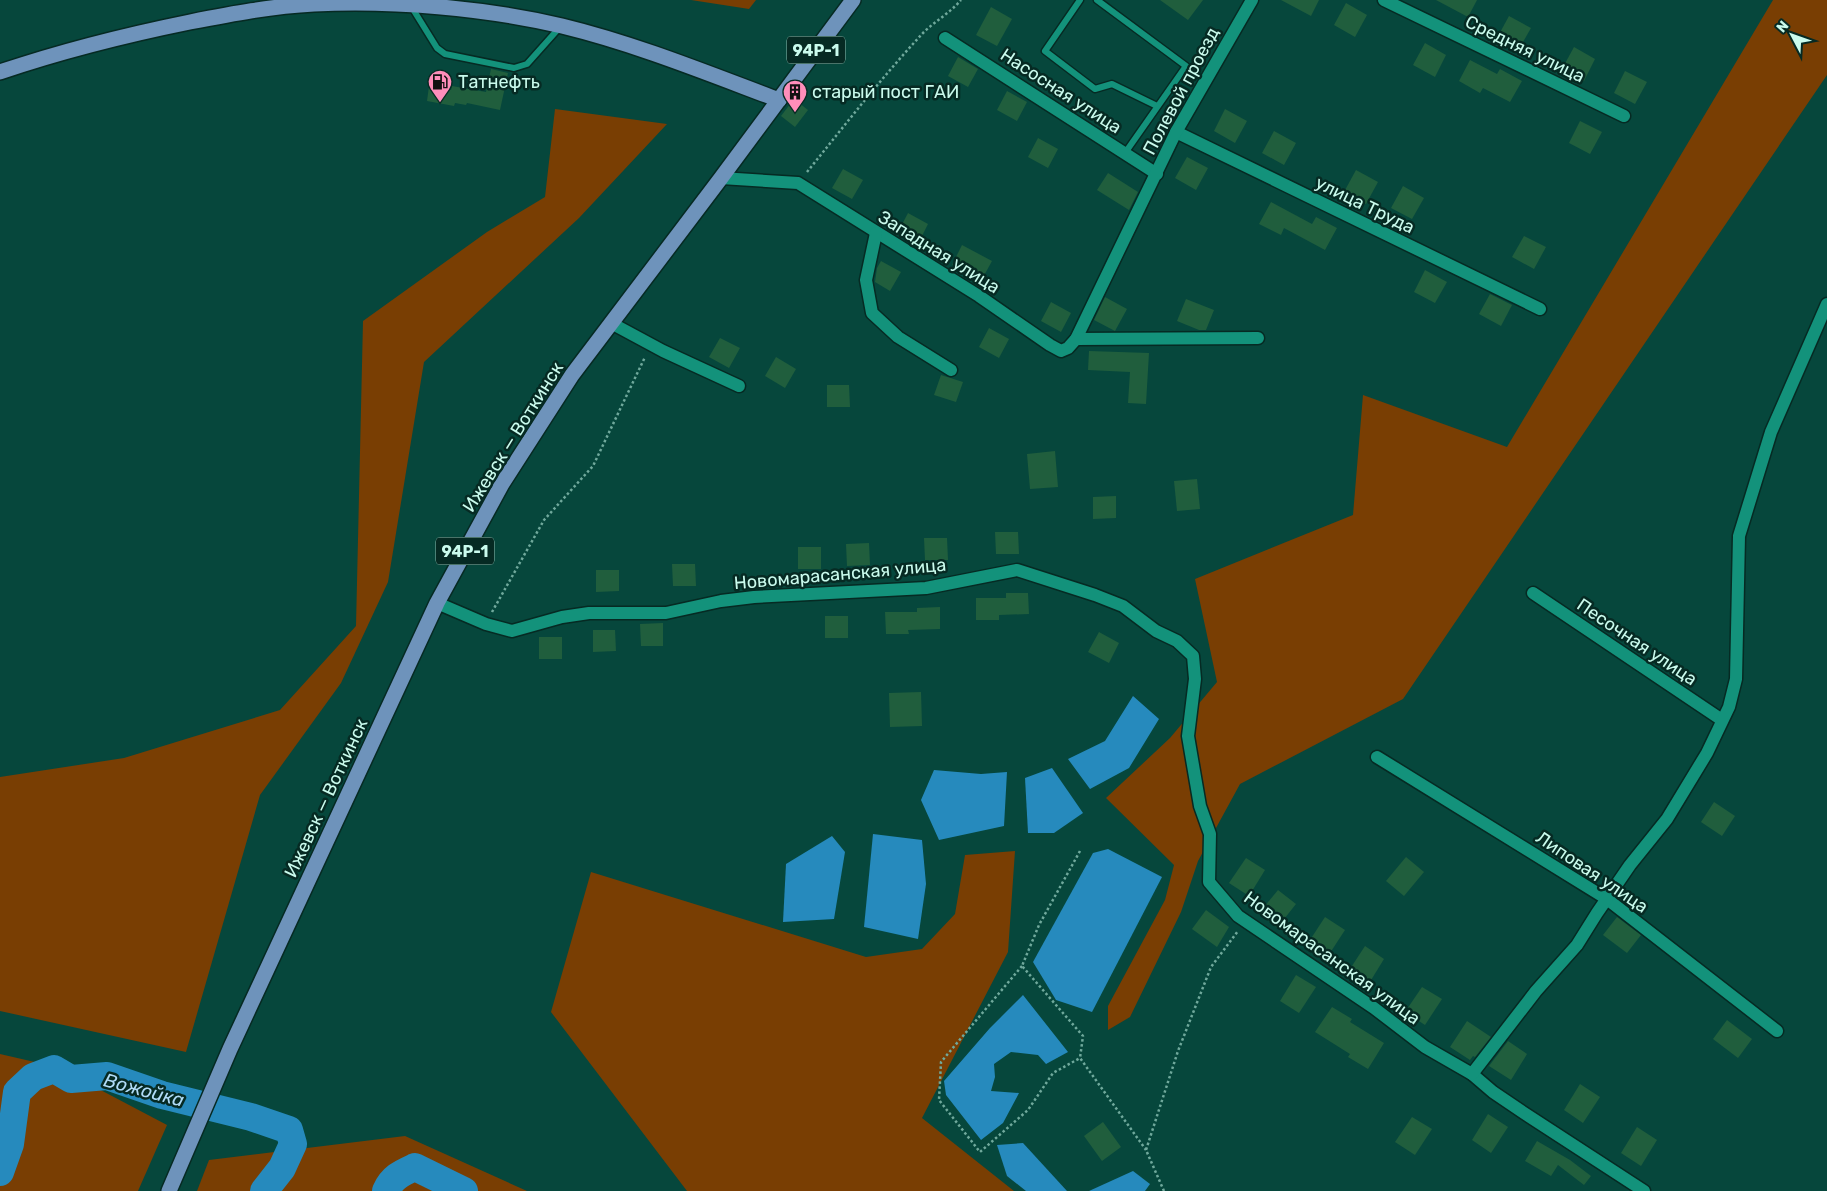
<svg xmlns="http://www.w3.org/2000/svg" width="1827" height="1191" font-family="Rubik,sans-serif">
	<rect width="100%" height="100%" fill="#06473c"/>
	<g fill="#793e03">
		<polygon points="691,0 756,0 749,9"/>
		<polygon points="1773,0 1827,0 1827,75 1403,699 1240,784 1198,861 1181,912 1130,1017 1108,1030 1108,1006 1165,900 1174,865 1106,798 1170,738 1217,682 1195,579 1353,515 1363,395 1507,447"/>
		<polygon points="555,109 667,124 579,218 424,362 388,582 341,683 260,795 186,1052 0,1011 0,777 124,758 280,710 356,626 363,321 487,232 545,197"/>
		<polygon points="1015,851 1008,952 922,1118 1014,1191 687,1191 551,1012 591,872 866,957 922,949 955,914 965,855"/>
		<polygon points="0,1054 52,1066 93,1086 167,1125 138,1191 0,1191"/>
		<polygon points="405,1136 527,1191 197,1191 209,1160"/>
	</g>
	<g fill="#268abd">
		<polygon points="1133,696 1159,719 1129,768 1090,789 1068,759 1105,741"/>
		<polygon points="1052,768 1083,813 1054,833 1028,833 1025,778"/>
		<polygon points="934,770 981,774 1007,772 1004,826 939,840 921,800"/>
		<polygon points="873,834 922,840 926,884 918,939 864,927"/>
		<polygon points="832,836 845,852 834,919 783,922 786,864"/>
		<polygon points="1108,849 1162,877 1092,1012 1056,1000 1033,962 1093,853"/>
		<polygon points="1023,995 1068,1052 1046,1064 1038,1055 1011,1052 994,1064 995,1077 991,1091 1019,1093 1003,1123 981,1140 946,1095 944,1081 990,1028"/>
		<polygon points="1023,1143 1067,1191 1026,1191 1007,1176 997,1145"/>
		<polygon points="1133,1171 1150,1184 1145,1191 1089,1191"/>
	</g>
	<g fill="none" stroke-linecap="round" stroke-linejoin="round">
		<g stroke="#268abd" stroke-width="28">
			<polyline points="0,1172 10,1144 17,1092 33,1077 54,1069 71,1079 107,1076 162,1095 251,1117 289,1130 293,1144 282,1168 264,1191"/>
			<path d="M386,1191C392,1177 402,1173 415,1167L464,1191"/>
		</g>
	</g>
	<g fill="#205e3d">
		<polygon points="1160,0 1203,0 1188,20"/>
		<polygon points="1281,0 1319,0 1311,16"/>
		<polygon points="1436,0 1477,0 1468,17"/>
		<polygon points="1346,3 1367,15 1355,37 1334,25"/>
		<polygon points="991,7 1012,19 997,46 976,35"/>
		<polygon points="1509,16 1531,28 1519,49 1497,38"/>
		<polygon points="1425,43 1446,55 1435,77 1413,65"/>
		<polygon points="1574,47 1595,59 1584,81 1562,69"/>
		<polygon points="958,57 978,69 968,87 948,76"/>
		<polygon points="1470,60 1497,74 1500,69 1522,81 1510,102 1483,88 1480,93 1459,81"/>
		<polygon points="491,69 508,73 500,110 467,103 466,105 455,103 454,106 427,101 429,86 451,90 452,86 486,92"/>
		<polygon points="1625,71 1647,82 1635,104 1614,93"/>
		<polygon points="1007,91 1027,102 1017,121 997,110"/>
		<polygon points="794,99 808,110 795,127 781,116"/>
		<polygon points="1225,109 1247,121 1235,143 1214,131"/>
		<polygon points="1580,121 1602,132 1590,154 1569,143"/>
		<polygon points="1274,131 1296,143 1284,165 1262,153"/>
		<polygon points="1038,138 1058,149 1048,168 1028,157"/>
		<polygon points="1187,157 1208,168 1196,190 1175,178"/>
		<polygon points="843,169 863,180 852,199 832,188"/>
		<polygon points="1356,170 1378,182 1366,204 1344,192"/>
		<polygon points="1108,173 1138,192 1129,210 1097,190"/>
		<polygon points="1403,186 1424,198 1412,219 1391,208"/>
		<polygon points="1271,202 1312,224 1316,217 1337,228 1325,250 1284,228 1281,235 1259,224"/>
		<polygon points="908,213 928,224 918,244 898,232"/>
		<polygon points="1524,236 1546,247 1534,269 1512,257"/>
		<polygon points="962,245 992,261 981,281 952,265"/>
		<polygon points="881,261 901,272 890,291 875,282 877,268"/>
		<polygon points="1425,270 1447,282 1435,303 1414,292"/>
		<polygon points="1490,294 1512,305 1501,326 1479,314"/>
		<polygon points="1105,297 1127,309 1115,331 1094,320"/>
		<polygon points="1186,299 1214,310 1206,330 1199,330 1177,321"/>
		<polygon points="1051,302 1071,313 1061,332 1041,321"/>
		<polygon points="989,328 1009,339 999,358 979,347"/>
		<polygon points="720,338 740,348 729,368 709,357"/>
		<polygon points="1089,351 1149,353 1146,404 1128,403 1130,372 1088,370"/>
		<polygon points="776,357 796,369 785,388 765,376"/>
		<polygon points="941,375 963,382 956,402 934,395"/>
		<polygon points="827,385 849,385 850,407 827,407"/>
		<polygon points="1055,451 1058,487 1030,489 1027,454"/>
		<polygon points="1197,479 1200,509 1177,511 1174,481"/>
		<polygon points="1116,496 1116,518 1093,519 1093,497"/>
		<polygon points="995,532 1018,532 1019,554 996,554"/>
		<polygon points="924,538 947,538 948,560 925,560"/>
		<polygon points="869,543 870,565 847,566 846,544"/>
		<rect x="798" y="547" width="23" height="22"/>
		<polygon points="672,564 695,564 696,586 673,586"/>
		<polygon points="596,570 619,570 619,591 596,592"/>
		<polygon points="1006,593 1028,593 1029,614 999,615 999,620 976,620 976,598 1006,598"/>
		<polygon points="940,607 940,629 908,630 909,634 886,634 885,612 917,612 917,608"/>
		<rect x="825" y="616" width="23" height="22"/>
		<polygon points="663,623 663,646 641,646 640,624"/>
		<polygon points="593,630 615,630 616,651 593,652"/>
		<polygon points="1099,632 1119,643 1109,663 1088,652"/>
		<rect x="539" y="637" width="23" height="22"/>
		<polygon points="921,692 922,726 890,727 889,693"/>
		<polygon points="1714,802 1735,816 1722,836 1701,822"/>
		<polygon points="1406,857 1424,872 1404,896 1386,881"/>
		<polygon points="1246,858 1265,870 1249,896 1229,883"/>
		<polygon points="1278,890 1296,904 1277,928 1259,913"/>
		<polygon points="1206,910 1229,927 1217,947 1192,929"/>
		<polygon points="1325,917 1345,930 1328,956 1308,943"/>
		<polygon points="1617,917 1641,935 1627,953 1603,935"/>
		<polygon points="1365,946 1384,959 1368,985 1348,972"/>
		<polygon points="1296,975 1316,987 1299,1013 1280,1001"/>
		<polygon points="1422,987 1442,999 1425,1025 1405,1012"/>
		<polygon points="1332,1007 1352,1019 1350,1022 1384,1043 1368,1069 1348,1057 1350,1054 1315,1032"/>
		<polygon points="1727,1020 1752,1039 1738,1058 1713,1039"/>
		<polygon points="1467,1021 1491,1037 1475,1057 1473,1056 1470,1060 1450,1047"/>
		<polygon points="1508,1041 1527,1054 1511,1080 1489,1066"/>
		<polygon points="1580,1084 1600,1097 1583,1123 1564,1110"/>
		<polygon points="1488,1114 1508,1127 1491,1153 1472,1140"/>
		<polygon points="1412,1117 1432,1129 1415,1155 1395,1142"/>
		<polygon points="1103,1122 1121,1147 1102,1161 1084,1136"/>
		<polygon points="1637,1127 1657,1140 1641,1166 1621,1153"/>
		<polygon points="1537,1141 1570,1160 1591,1176 1584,1185 1558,1165 1551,1176 1525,1161"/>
	</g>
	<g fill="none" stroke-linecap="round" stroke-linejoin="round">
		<defs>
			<g id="service">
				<polyline points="1080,0 1045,51 1095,89 1112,84 1157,106"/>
				<polyline points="1097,0 1186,66 1125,153"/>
				<polyline points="411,6 437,48 445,54 514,68 527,64 560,27"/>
			</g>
			<g id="minor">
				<polyline points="1384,0 1624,116"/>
				<polyline points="945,38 1157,174"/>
				<polyline points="1176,132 1540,309"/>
				<polyline points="721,178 798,183 979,296 1050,345 1061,351 1068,348 1076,339 1176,132 1252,0"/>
				<polyline points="876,233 866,280 872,313 898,337 951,370"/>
				<polyline points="611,323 663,351 739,386"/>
				<polyline points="1076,339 1258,338"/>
				<polyline points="1533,593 1722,720"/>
				<polyline points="437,603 486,624 512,631 562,617 589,613 666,613 721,601 754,597 926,588 1017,570 1095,595 1123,606 1156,631 1177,641 1193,656 1195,679 1188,736 1200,806 1210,834 1209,882 1238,916 1374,1008 1425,1047 1472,1074 1493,1092 1524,1113 1644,1191"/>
				<polyline points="1377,757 1607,899 1777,1031"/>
				<polyline points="1472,1074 1536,991 1577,945 1597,913 1630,865 1667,819 1707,753 1729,707 1736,679 1739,536 1771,432 1827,304"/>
			</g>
			<g id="primary">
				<path d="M0,72C62,51 126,35 190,22C231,14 272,6 314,4C392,0 485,8 562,26C636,44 707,73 779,100"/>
				<polyline points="169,1191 230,1049 437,603 502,484 572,375 721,178 853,0"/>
			</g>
		</defs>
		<use href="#service" stroke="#062a23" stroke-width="9"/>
		<use href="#minor" stroke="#062a23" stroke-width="15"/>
		<use href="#primary" stroke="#062a23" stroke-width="18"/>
		<g stroke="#70a99c" stroke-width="2.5" stroke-dasharray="2.5 2.5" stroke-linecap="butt">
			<path d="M807,172C845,125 882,77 923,33C935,21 950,13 961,0"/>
			<polyline points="492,612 544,520 593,466 645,357"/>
			<polyline points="1080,851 1039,925 1022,966 1083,1036 1080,1058 1146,1150"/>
			<polyline points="1022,966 941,1062 939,1100 980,1152 1028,1110 1053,1073 1080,1058"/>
			<polyline points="1164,1191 1146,1150 1178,1051 1211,967 1238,931"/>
		</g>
		<use href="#service" stroke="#13927b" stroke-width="6"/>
		<use href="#minor" stroke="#13927b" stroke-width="12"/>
		<use href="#primary" stroke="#6e93bb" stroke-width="15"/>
	</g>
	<defs>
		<symbol id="fuel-pin" viewBox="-11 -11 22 30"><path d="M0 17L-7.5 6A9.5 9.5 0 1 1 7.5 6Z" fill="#ff8eba" stroke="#062a23"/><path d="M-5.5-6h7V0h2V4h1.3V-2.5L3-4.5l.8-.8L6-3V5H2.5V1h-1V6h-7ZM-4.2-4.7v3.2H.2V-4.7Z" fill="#111"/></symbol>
		<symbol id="building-pin" viewBox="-11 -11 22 30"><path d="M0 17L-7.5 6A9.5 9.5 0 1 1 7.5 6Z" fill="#ff8eba" stroke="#062a23"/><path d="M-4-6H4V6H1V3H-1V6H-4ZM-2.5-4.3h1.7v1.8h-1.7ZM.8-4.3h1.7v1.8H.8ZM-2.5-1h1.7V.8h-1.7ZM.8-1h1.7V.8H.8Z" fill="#111"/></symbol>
	</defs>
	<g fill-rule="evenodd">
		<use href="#fuel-pin" x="426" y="68" width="28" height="38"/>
		<use href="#building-pin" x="781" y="78" width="28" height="38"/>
	</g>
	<g text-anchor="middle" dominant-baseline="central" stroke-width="5" stroke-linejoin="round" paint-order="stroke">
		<g fill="#062a23" stroke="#8fbcb0" stroke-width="1">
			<rect x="787" y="36.5" width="58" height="27" rx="4"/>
			<rect x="436" y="537.5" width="58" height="27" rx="4"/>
		</g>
		<g font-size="16" font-weight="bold" fill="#cafbed">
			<text x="816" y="50">94Р-1</text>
			<text x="465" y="551">94Р-1</text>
		</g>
		<g font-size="18" fill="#cafbed" stroke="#062a23">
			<text transform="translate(1525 49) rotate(26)">Средняя улица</text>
			<text transform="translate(1061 91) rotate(33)">Насосная улица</text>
			<text transform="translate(1181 91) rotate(-62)">Полевой проезд</text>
			<text transform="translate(1365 205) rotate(26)">улица Труда</text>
			<text transform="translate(939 252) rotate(32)">Западная улица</text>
			<text transform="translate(513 437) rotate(-58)">Ижевск — Воткинск</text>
			<text transform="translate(840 574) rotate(-5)">Новомарасанская улица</text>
			<text transform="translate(1637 642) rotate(34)">Песочная улица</text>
			<text transform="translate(326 798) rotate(-65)">Ижевск — Воткинск</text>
			<text transform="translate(1592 872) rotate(34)">Липовая улица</text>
			<text transform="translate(1332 958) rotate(36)">Новомарасанская улица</text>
		</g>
		<g font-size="18" fill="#cafbed" stroke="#062a23" text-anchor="start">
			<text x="458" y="82">Татнефть</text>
			<text x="812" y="92">старый пост ГАИ</text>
		</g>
		<g font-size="19" font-style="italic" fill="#b0dbf7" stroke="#062a23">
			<text transform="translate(144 1090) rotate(15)">Вожойка</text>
		</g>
	</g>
	<g transform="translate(1792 35) rotate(311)" stroke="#062a23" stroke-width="4" paint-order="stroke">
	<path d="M0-4L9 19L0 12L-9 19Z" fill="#cafbed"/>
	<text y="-8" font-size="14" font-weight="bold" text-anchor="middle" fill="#cafbed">N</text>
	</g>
</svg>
